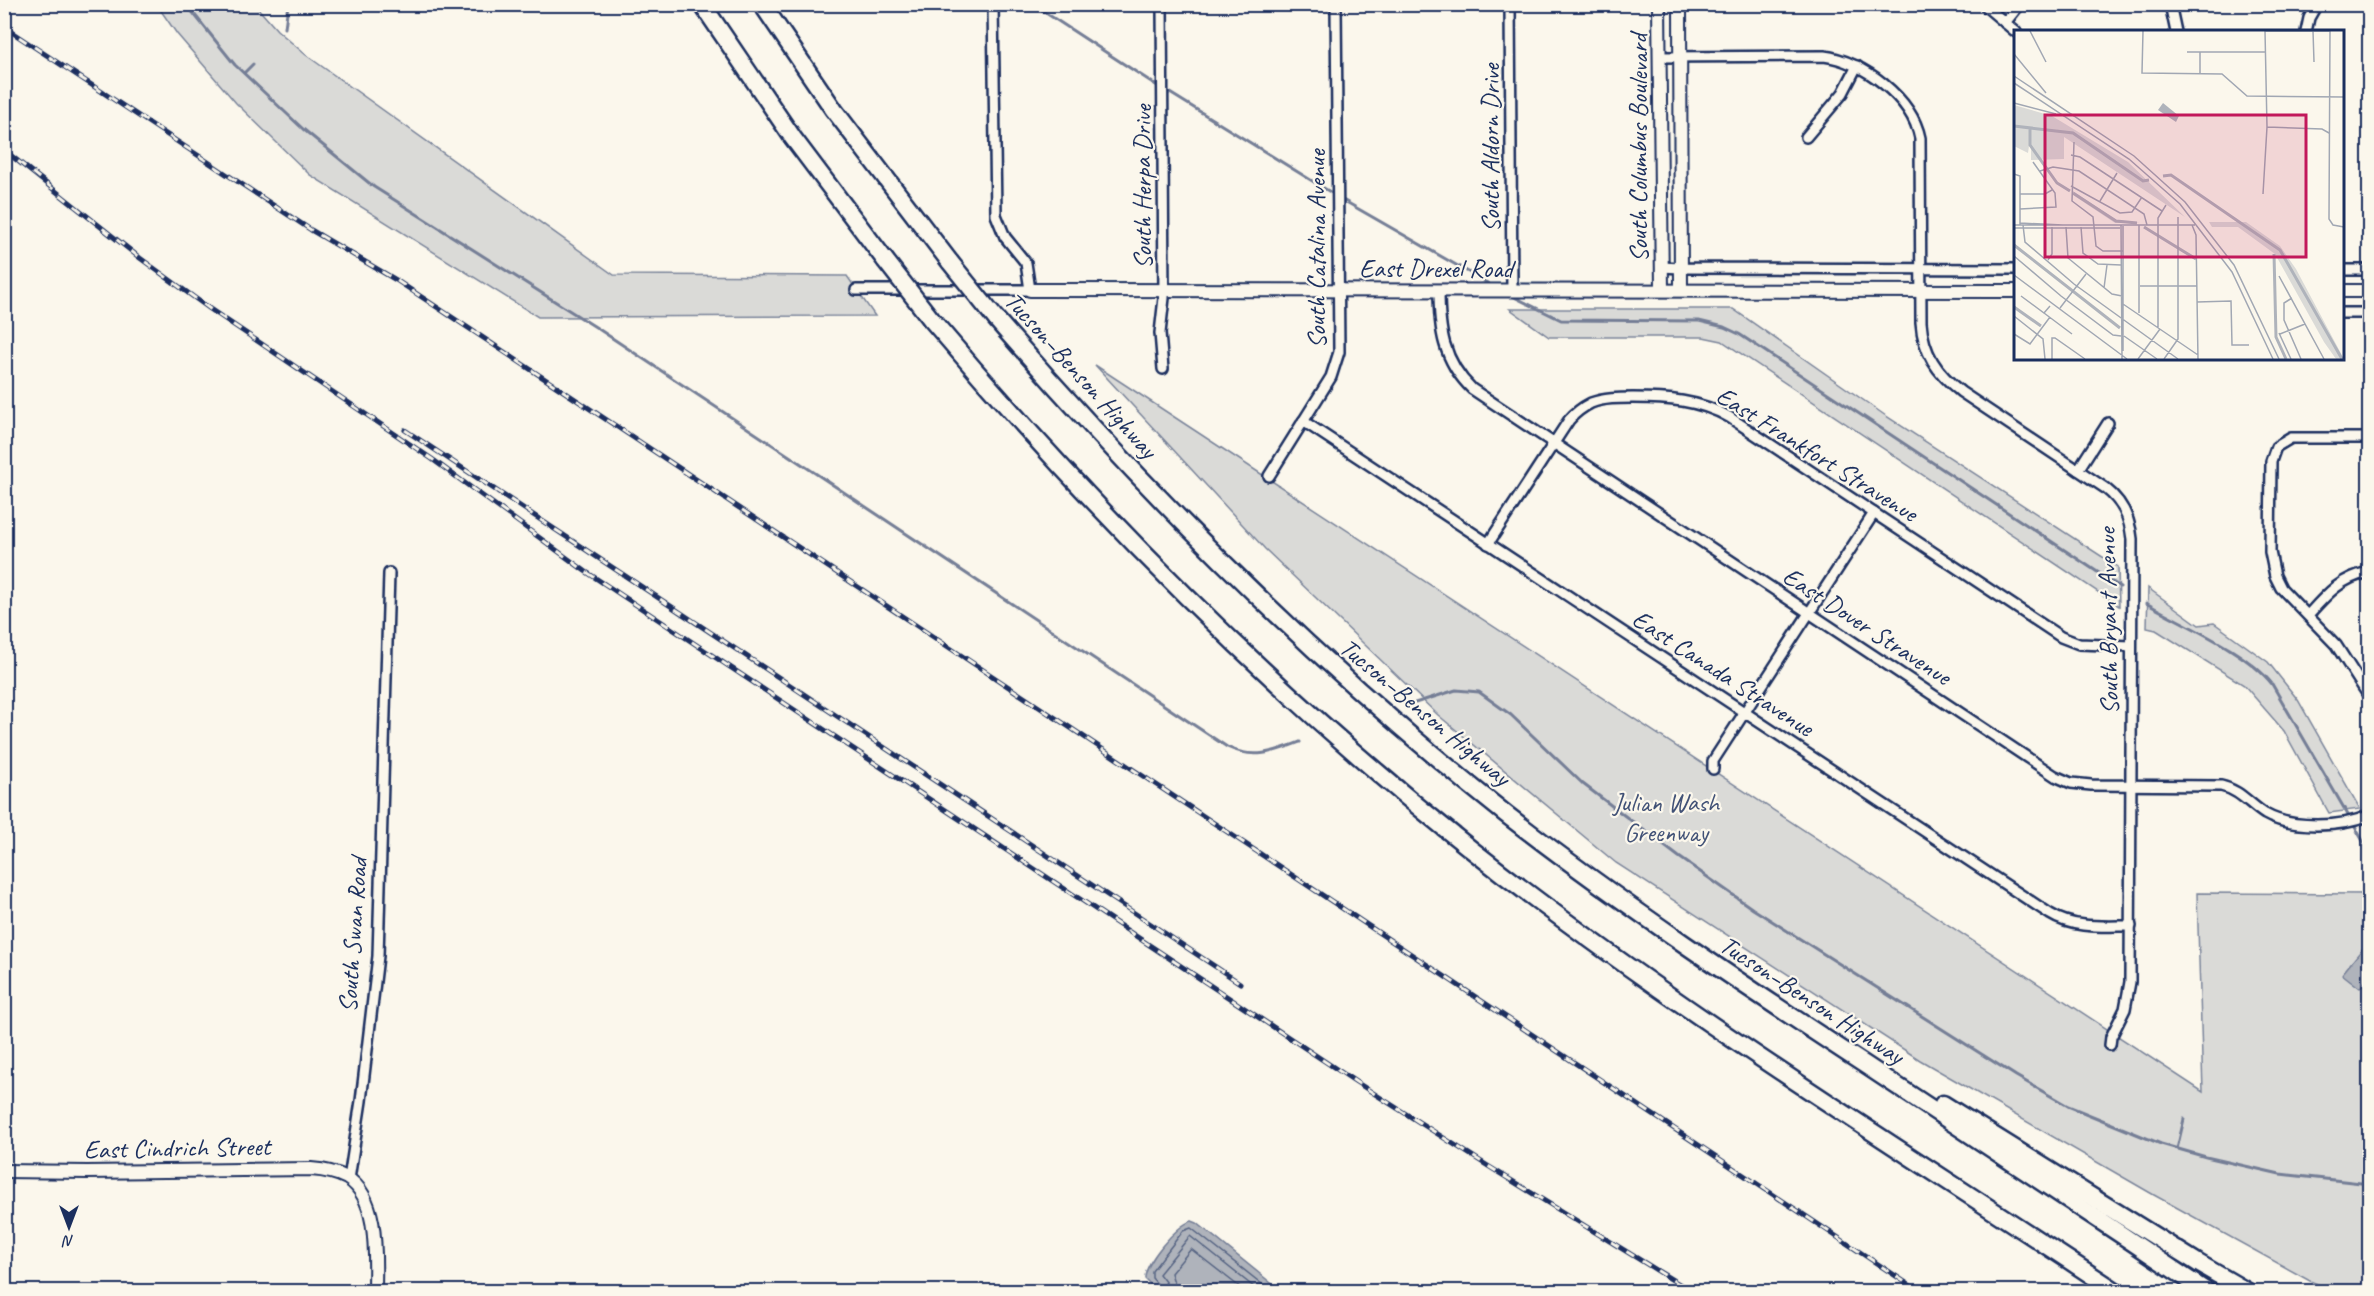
<svg xmlns="http://www.w3.org/2000/svg" width="2374" height="1296" font-family="Caveat,sans-serif">
	<rect width="100%" height="100%" fill="#fbf7ec"/>
	<filter id="ink" filterUnits="userSpaceOnUse"><feTurbulence type="fractalNoise" baseFrequency=".0167" numOctaves="2"/><feDisplacementMap in="SourceGraphic" scale="12" xChannelSelector="R" yChannelSelector="G"/><feConvolveMatrix kernelMatrix="1 2 1 2 8 2 1 2 1" color-interpolation-filters="sRGB"/></filter>
	<g filter="url(#ink)">
		<g fill="#dadad7" stroke="#7a849a" stroke-width="1.5">
			<polygon points="157,5 255,5 277,30 306,55 614,275 847,276 875,316 538,317 310,175 236,103 177,34"/>
			<polygon points="1510,309 1733,309 1886,416 2118,567 2119,606 1722,341 1703,337 1549,337"/>
			<polygon points="1095,365 2203,1092 2197,893 2369,894 2369,1291 2335,1291 2310,1281 2154,1195 1920,1060 1616,863 1438,715 1265,549"/>
			<polygon points="2148,588 2199,625 2214,623 2268,662 2298,700 2360,809 2329,813 2284,731 2244,685 2156,630 2147,628"/>
		</g>
		<g fill="#afb3bb" stroke="#747e96" stroke-width="1.5">
			<polygon points="2364,947 2369,951 2369,976 2360,988 2342,974"/>
			<path d="M1192,1221L1197,1223L1281,1291H1157L1145,1279C1144,1264 1177,1224 1192,1221Z"/>
		</g>
		<g fill="none" stroke-linecap="round" stroke-linejoin="round">
			<g stroke="#566483" stroke-width="1.5">
				<polyline points="1160,1292 1159,1286 1152,1278 1152,1271 1183,1231 1191,1228 1272,1292"/>
				<polyline points="1167,1292 1166,1283 1159,1274 1190,1236 1260,1292"/>
				<polyline points="1177,1292 1171,1273 1191,1249 1246,1292"/>
			</g>
			<g stroke="#747e96" stroke-width="3">
				<path d="M186,4L235,65L303,129L374,187L597,328L1227,747C1254,760 1274,752 1300,742"/>
				<polyline points="1032,4 1159,87"/>
				<polyline points="285,28 288,4"/>
				<polyline points="244,73 253,64"/>
				<polyline points="1165,90 1335,195"/>
				<polyline points="1341,199 1491,285"/>
				<polyline points="1510,295 1561,320 1699,321 1724,327 1739,334 2120,587"/>
				<path d="M2146,603C2184,625 2246,651 2272,684L2370,853"/>
				<polyline points="1415,703 1456,690 1479,692 1511,715 1583,784 1679,857 1753,909 2016,1076 2068,1106 2161,1144 2206,1157 2280,1174 2370,1184"/>
				<polyline points="2177,1149 2184,1119"/>
			</g>
			<defs>
				<g id="street">
					<polyline points="1162,4 1164,298 1160,333 1163,369"/>
					<polyline points="1510,4 1512,291"/>
					<polyline points="1983,4 2016,32"/>
					<polyline points="2170,4 2176,32"/>
					<polyline points="2005,23 2020,4"/>
					<polyline points="2306,32 2309,18 2317,4"/>
					<path d="M1660,57L1824,56C1863,61 1912,98 1920,138L1921,322C1923,353 1937,373 1961,392L2105,488C2122,501 2130,517 2132,539L2130,982L2125,1009L2111,1037L2110,1045"/>
					<polyline points="1806,137 1843,93 1857,66"/>
					<polyline points="1661,267 1681,268 2016,269"/>
					<polyline points="2342,270 2370,270"/>
					<polyline points="856,290 1030,290 1026,263 1005,237 996,215 993,4"/>
					<path d="M1439,290C1439,329 1443,361 1472,389L2055,776L2071,783L2091,785L2221,786C2240,790 2249,804 2265,814C2291,829 2342,828 2370,815"/>
					<polyline points="2342,313 2370,313"/>
					<path d="M1303,421L2050,914C2074,929 2103,926 2131,926"/>
					<polyline points="2370,438 2291,438 2276,447 2271,461 2270,552 2275,576 2281,588 2336,645 2370,698"/>
					<polyline points="2078,470 2108,423"/>
					<polyline points="1269,476 1331,377 1339,352 1336,4"/>
					<path d="M1488,544L1569,420C1575,413 1583,407 1591,403C1604,398 1619,398 1633,398C1667,398 1699,400 1729,417L2061,637L2079,644L2131,646"/>
					<path d="M2308,615C2326,595 2341,577 2370,572"/>
					<polyline points="1713,769 1713,761 1874,513"/>
					<polyline points="349,1179 361,1101 378,956 389,573"/>
				</g>
				<g id="secondary">
					<polyline points="1659,4 1662,290"/>
					<polyline points="1680,4 1681,290"/>
					<polyline points="1030,290 2016,291"/>
					<polyline points="2342,291 2370,291"/>
					<path d="M4,1171L87,1172L311,1169C324,1170 336,1172 347,1178C380,1198 375,1259 375,1292"/>
				</g>
				<g id="highway">
					<polyline points="702,4 793,138 885,260"/>
					<polyline points="762,4 834,110 950,262"/>
					<path d="M931,319C1095,513 1273,693 1472,850C1676,1011 1900,1148 2117,1292"/>
					<path d="M996,319C1152,499 1320,667 1507,815C1623,905 1745,986 1867,1066C1980,1141 2094,1216 2207,1292"/>
					<polyline points="1943,1104 2198,1263 2248,1292"/>
				</g>
			</defs>
			<use href="#street" stroke="#1b2f5e" stroke-width="14"/>
			<use href="#secondary" stroke="#1b2f5e" stroke-width="16"/>
			<use href="#highway" stroke="#1b2f5e" stroke-width="21"/>
			<use href="#street" stroke="#fbf7ec" stroke-width="9"/>
			<use href="#secondary" stroke="#fbf7ec" stroke-width="12"/>
			<use href="#highway" stroke="#fbf7ec" stroke-width="16"/>
			<defs>
				<g id="rail">
					<polyline points="4,27 311,230 396,280 1920,1292"/>
					<polyline points="4,150 140,258 210,309 432,459 585,571 1356,1082 1488,1166 1692,1292"/>
					<polyline points="405,430 1240,983"/>
				</g>
			</defs>
			<use href="#rail" stroke="#1b2f5e" stroke-width="5"/>
			<use href="#rail" stroke="#fbf7ec" stroke-width="3" stroke-dasharray="9" stroke-linecap="butt"/>
			<defs>
				<g id="highway-bridge">
					<polyline points="885,260 931,319"/>
					<polyline points="950,262 996,319"/>
				</g>
			</defs>
			<use href="#highway-bridge" stroke="#1b2f5e" stroke-width="21" stroke-linecap="butt"/>
			<use href="#highway-bridge" stroke="#fbf7ec" stroke-width="16"/>
		</g>
	</g>
	<g text-anchor="middle" dominant-baseline="central" stroke-width="4.5" stroke-linejoin="round" paint-order="stroke">
		<g font-size="26" fill="#1b2f5e" stroke="#fbf7ec">
			<text transform="translate(1490 148) rotate(-90)">South Aldorn Drive</text>
			<text transform="translate(1638 148) rotate(-90)">South Columbus Boulevard</text>
			<text transform="translate(1142 187) rotate(-90)">South Herpa Drive</text>
			<text transform="translate(1316 249) rotate(-90)">South Catalina Avenue</text>
			<text x="1436" y="268">East Drexel Road</text>
			<text transform="translate(1081 375) rotate(48)">Tucson–Benson Highway</text>
			<text transform="translate(1817 454) rotate(32)">East Frankfort Stravenue</text>
			<text transform="translate(2108 621) rotate(-91)">South Bryant Avenue</text>
			<text transform="translate(1867 626) rotate(33)">East Dover Stravenue</text>
			<text transform="translate(1723 673) rotate(33)">East Canada Stravenue</text>
			<text transform="translate(1425 712) rotate(40)">Tucson–Benson Highway</text>
			<text transform="translate(353 935) rotate(-86)">South Swan Road</text>
			<text transform="translate(1812 1000) rotate(33)">Tucson–Benson Highway</text>
			<text transform="translate(177 1148) rotate(-1)">East Cindrich Street</text>
		</g>
		<g font-size="26" fill="#415176" stroke="#fbf7ec">
			<text x="1666" y="802">Julian Wash<tspan x="1666" dy="30">Greenway</tspan></text>
		</g>
	</g>
	<g transform="translate(2014 30)">
		<rect width="330" height="330" fill="#fbf7ec"/>
		<path d="M0,75L38,86L114,132L171,187L50,107V129L17,130V102L14,123L0,116ZM59,161L102,190L126,193H101L59,165ZM195,192H232L266,216L282,239L330,329H322L310,312L261,224L224,197H198Z" fill="#dadad7"/>
		<path d="M149,73L165,86L162,92L144,80Z" fill="#afb3bb"/>
		<path fill="none" stroke="#afb3bb" stroke-width="3" d="M0,96L59,103L129,151L135,150M16,97V115L43,153L56,161M149,146L157,145L266,220L328,329M59,163L102,191L123,193M130,197L182,229M0,215L106,298M260,224L262,307L272,329M0,277L27,296"/>
		<path fill="none" stroke="#a1a7b3" stroke-width="1.5" d="M16,1L32,32M129,1L128,43L208,44L233,66L330,67M251,1H316L315,189L319,195L330,197M299,1L300,32M173,22H251M0,24L32,63M186,44V22M0,46L120,126L171,172L220,235L265,329M0,53L115,129L166,174L218,242L259,329M0,73L42,84M253,97L308,99L315,103M60,112L58,171L79,187L82,216L89,221H109M57,125L66,127L148,181M26,141L39,137L65,141L130,184L133,195M0,144L6,146V195M57,156L106,183L118,182L128,167M6,164H31L38,160M249,164L253,97L251,1M86,171L103,143M6,179L42,177L41,163L19,132M6,193L49,195M0,195H181M9,195L11,212L60,254L164,329M107,195L108,329M178,195L182,205L184,329M109,196V321M52,197L54,228L98,264L108,266M67,197L69,223L84,234L107,235M0,198H106M0,226L47,266L99,305L107,306M34,230L38,224V197M0,245L113,329M265,246L310,329M126,256H183M90,258L93,235M7,266L30,283L36,276M278,268L270,273V290L287,329M183,272L217,271L218,315H235M109,274L184,325M46,278L72,244M30,283L58,304M125,283V195M0,286L29,309L31,329M144,298V188L152,175M265,303L277,329M0,304L16,314L36,287M266,304L291,294M110,306L143,329M38,329V308H41L71,329M124,329L146,299M150,329L164,309V187"/>
		<path fill="#c2185b" fill-opacity="0.15" stroke="#c2185b" stroke-width="3" d="M31,85H292V227H31Z"/>
		<rect width="330" height="330" fill="none" stroke="#1b2f5e" stroke-width="3"/>
	</g>
	<rect width="2374" height="1296" fill="none" stroke="#fbf7ec" stroke-width="24"/>
	<rect x="12" y="12" width="2350" height="1272" fill="none" stroke="#1b2f5e" stroke-width="2" filter="url(#ink)"/>
	<g transform="translate(69 1227) rotate(180)" stroke="#fbf7ec" stroke-width="4.5" paint-order="stroke">
	<path d="M0-4.5L10 22L0 15L-10 22Z" fill="#1b2f5e"/>
	<text y="-9" font-size="16" font-weight="bold" text-anchor="middle" fill="#1b2f5e">N</text>
	</g>
</svg>
